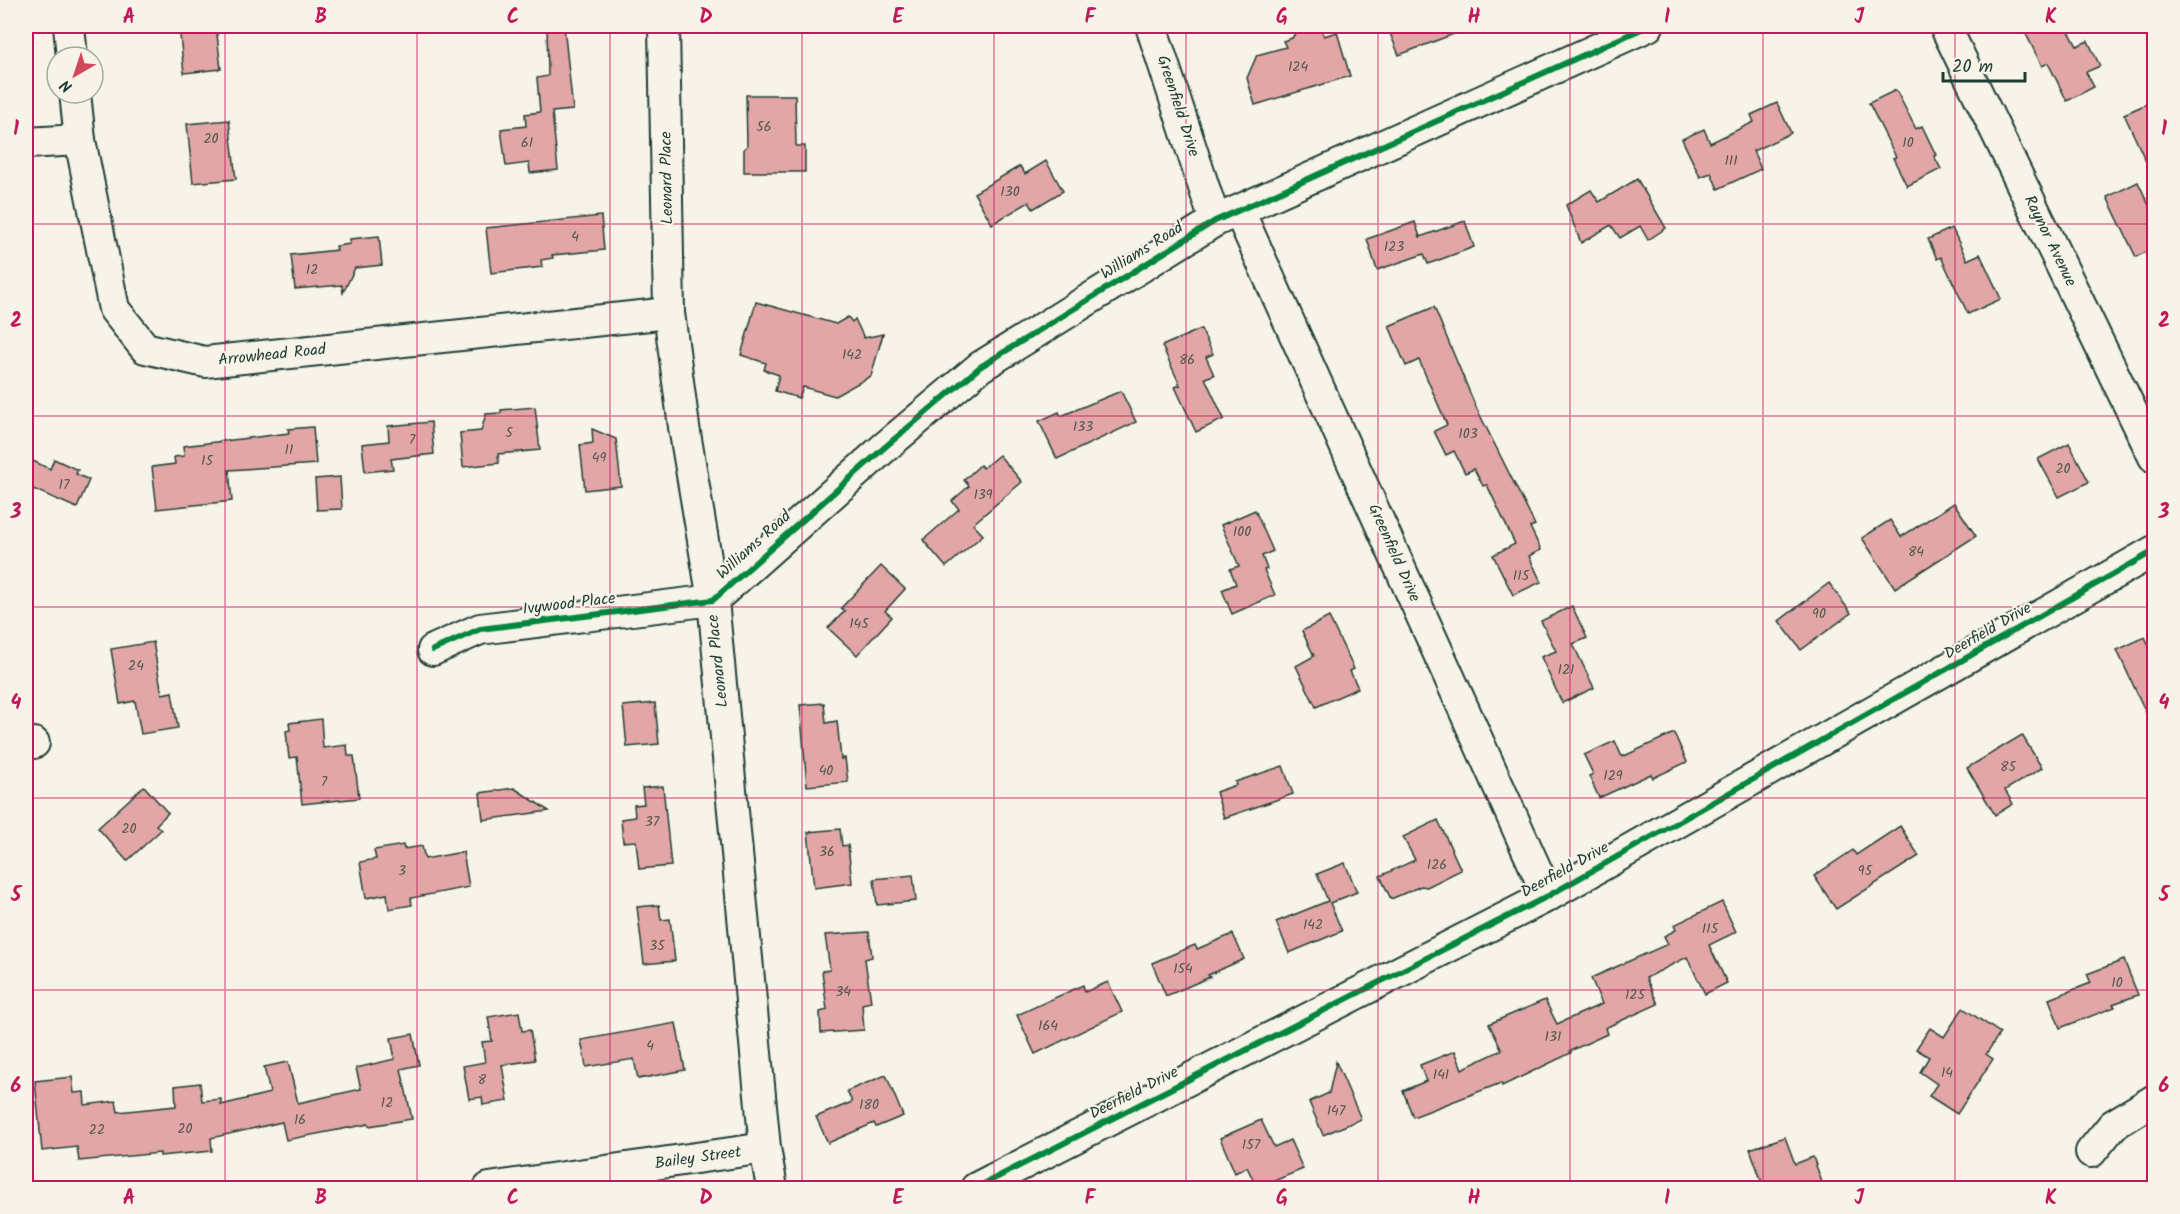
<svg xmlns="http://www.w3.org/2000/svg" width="2180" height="1214" font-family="Kalam,sans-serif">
	<rect width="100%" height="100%" fill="#f7f3e8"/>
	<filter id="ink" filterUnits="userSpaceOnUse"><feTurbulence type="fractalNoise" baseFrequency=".0167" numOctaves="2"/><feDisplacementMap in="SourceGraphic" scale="12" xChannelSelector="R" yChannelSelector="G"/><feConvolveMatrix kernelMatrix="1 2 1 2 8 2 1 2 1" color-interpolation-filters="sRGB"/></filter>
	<g filter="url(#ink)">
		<g fill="#e1a6a5" stroke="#1f3d34" stroke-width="1.5">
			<polygon points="179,26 216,26 221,69 184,73"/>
			<polygon points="547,26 564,26 573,110 552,112 558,170 530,173 529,163 506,166 501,129 526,126 525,114 540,112 537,78 548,76"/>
			<polygon points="1300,26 1320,26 1324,36 1337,32 1350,76 1255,105 1247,78 1257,55 1286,47 1283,41 1292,38"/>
			<polygon points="1387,26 1471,26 1472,27 1399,55"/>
			<polygon points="2022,26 2066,26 2077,46 2088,41 2100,66 2086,72 2094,87 2067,101 2048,63 2042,66"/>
			<polygon points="1896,90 1916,129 1922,126 1936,155 1934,156 1941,169 1907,186 1893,158 1896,157 1869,103"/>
			<polygon points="746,95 795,95 796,146 805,146 805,172 744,172 744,149 747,146"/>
			<polygon points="2154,101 2154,179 2124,114"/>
			<polygon points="1777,103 1791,133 1753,151 1761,169 1718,189 1711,173 1700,177 1682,139 1704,129 1710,143 1754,122 1751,115"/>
			<polygon points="229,120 236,179 193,183 187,124"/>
			<polygon points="1046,161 1063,191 1033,209 1029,202 992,224 974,193 1020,166 1025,174"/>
			<polygon points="1637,179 1666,228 1648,240 1640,226 1620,238 1611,225 1581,243 1566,205 1591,190 1599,202"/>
			<polygon points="2138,182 2154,216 2154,248 2136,257 2107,197"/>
			<polygon points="601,216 604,250 552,255 553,258 541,260 542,267 491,273 486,228"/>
			<polygon points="1465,221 1474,247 1428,264 1424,254 1377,270 1367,239 1415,222 1420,237"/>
			<polygon points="1952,228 1967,260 1980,254 2001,299 1968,314 1941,257 1937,259 1928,239"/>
			<polygon points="379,236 382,265 355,268 343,293 342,285 295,289 291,255 337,250 336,246 350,244 350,239"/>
			<polygon points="756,302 836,324 848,317 852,322 855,319 864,338 883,334 871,376 835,396 803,387 799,398 775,391 779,375 764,370 766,363 741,355"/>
			<polygon points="1434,307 1475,405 1535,525 1530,527 1541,550 1529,556 1541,582 1513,595 1493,555 1515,544 1487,485 1483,486 1474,469 1465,473 1454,451 1446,455 1434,431 1447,425 1419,360 1406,366 1389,326"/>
			<polygon points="1201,329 1213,354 1206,357 1214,375 1205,378 1224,419 1196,432 1175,387 1180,385 1162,346"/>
			<polygon points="1121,391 1136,422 1057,459 1039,421 1059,412 1061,416"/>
			<polygon points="535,407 540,450 498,454 499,463 463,467 460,433 481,431 486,414 501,413 501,410"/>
			<polygon points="431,422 434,454 391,459 393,469 365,472 362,444 389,441 388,426"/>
			<polygon points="313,427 316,464 229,470 232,501 157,509 152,467 175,464 174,457 184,456 183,446 289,433 288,429"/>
			<polygon points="592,429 616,439 621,486 585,490 580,445 593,443"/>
			<polygon points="2069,443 2089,482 2059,497 2038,459"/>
			<polygon points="999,455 1022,482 973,524 983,535 946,567 923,540 959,509 952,501 969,486 964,480 980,465 983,468"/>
			<polygon points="54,459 78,470 76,474 89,480 77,508 26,486 26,479 33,461 50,469"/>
			<polygon points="340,477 342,509 317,510 315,479"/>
			<polygon points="1954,503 1976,536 1895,588 1862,538 1890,520 1901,537"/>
			<polygon points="1255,510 1273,551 1262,556 1267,569 1264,570 1275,595 1232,614 1222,590 1236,584 1230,569 1239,566 1221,525"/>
			<polygon points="881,566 905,589 885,611 892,617 857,655 828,628 845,611 841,608"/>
			<polygon points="1829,583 1851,613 1801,650 1779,621"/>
			<polygon points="1572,606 1587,638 1573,644 1594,688 1562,703 1541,657 1556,651 1541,621"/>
			<polygon points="1329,617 1354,669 1350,671 1358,688 1316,707 1296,666 1314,656 1302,631"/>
			<polygon points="2145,637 2154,657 2154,730 2117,650"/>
			<polygon points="153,642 162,694 172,692 178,728 141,734 135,701 120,704 111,649"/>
			<polygon points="655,703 659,744 627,747 623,706"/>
			<polygon points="824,703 826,723 837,721 841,759 845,758 848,782 807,786 800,705"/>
			<polygon points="321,719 323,748 347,745 348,756 354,756 359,798 302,804 297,757 289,758 286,731 290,730 289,723"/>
			<polygon points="1674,733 1687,762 1653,778 1651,774 1599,798 1589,776 1593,774 1584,755 1615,741 1622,757"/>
			<polygon points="2022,735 2042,768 2005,790 2013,804 1995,815 1967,768"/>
			<polygon points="1283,766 1293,794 1224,818 1216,792 1236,785 1235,782"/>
			<polygon points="144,786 168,813 156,825 161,830 127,861 98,828"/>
			<polygon points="663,786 671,866 639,869 636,841 623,842 621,819 635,817 634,805 644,804 642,788"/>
			<polygon points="514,788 549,811 483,820 480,793"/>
			<polygon points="1438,820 1461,870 1427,887 1421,886 1391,899 1380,876 1415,860 1403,837"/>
			<polygon points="1900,826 1919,856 1836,909 1814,876 1853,850 1856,855"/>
			<polygon points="840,829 842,846 848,845 852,883 814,888 808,832"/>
			<polygon points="403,845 404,849 422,846 425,859 463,852 469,887 411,898 412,905 389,909 387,894 366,898 360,862 376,859 374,850"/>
			<polygon points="1345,863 1357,892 1330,903 1342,931 1289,953 1276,922 1328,901 1317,874"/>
			<polygon points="913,875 916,901 877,905 874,879"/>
			<polygon points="1722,902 1736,932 1709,945 1727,983 1705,994 1687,957 1646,978 1658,1004 1605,1028 1607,1034 1570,1051 1571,1053 1502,1086 1501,1083 1413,1117 1403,1091 1426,1081 1420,1065 1455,1051 1462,1069 1502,1050 1489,1024 1545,1000 1557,1024 1602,1004 1591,978 1668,944 1664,936 1676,930 1674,925"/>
			<polygon points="659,905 661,920 670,919 675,961 644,964 637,907"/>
			<polygon points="869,932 872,957 865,959 871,1002 862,1004 864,1030 821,1033 820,1012 827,1010 822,971 830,970 825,935"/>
			<polygon points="1233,934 1244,959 1208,975 1210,977 1166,996 1152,963 1195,945 1197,949"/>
			<polygon points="2124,960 2138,995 2113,1004 2115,1007 2060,1028 2049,999 2091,983 2087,974"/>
			<polygon points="1108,982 1122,1012 1035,1054 1017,1015 1083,985 1085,992"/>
			<polygon points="1963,1008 2000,1033 1986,1054 1993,1059 1957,1114 1929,1096 1937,1084 1920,1072 1929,1057 1916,1049 1930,1028 1944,1037"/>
			<polygon points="519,1012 522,1031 530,1030 535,1060 502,1065 508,1101 483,1105 482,1097 469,1099 463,1066 485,1062 482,1042 492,1041 488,1017"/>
			<polygon points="676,1023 685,1070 638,1079 634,1059 586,1067 581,1040"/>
			<polygon points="413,1034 419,1065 401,1069 412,1119 369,1126 369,1124 286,1140 282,1122 211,1138 212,1151 160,1156 160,1153 79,1161 77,1147 42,1151 35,1081 72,1077 74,1093 84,1092 85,1105 116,1101 118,1112 176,1106 175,1086 200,1083 202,1101 221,1099 221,1105 270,1093 264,1067 288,1062 298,1103 361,1089 356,1068 395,1059 391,1038"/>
			<polygon points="1336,1062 1361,1119 1323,1135 1309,1102 1329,1093"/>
			<polygon points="886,1075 903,1116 876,1127 874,1123 828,1143 816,1117 852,1102 847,1091"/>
			<polygon points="1261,1120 1274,1147 1290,1140 1303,1169 1257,1188 1247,1167 1235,1173 1220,1138"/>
			<polygon points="1785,1137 1795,1164 1813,1157 1824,1188 1764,1188 1750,1149"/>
		</g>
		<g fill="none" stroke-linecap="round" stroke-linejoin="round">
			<defs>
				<g id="street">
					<polyline points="69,26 72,57"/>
					<polyline points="664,26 669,313 684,427 713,600 765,1148 772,1188"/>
					<polyline points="1151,26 1215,221"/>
					<polyline points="1945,26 2154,457"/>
					<polyline points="75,93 80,140 114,309 145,348 205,362 669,313"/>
					<polyline points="26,143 80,140"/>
					<polyline points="1239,211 1548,896"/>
					<polyline points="433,650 480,629 713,600 885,447 980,367 1215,221 1648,26"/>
					<polyline points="26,744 34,743"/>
					<polyline points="2091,1152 2113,1125 2154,1100"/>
					<polyline points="489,1188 765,1148"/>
					<polyline points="976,1188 1548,896 2154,551"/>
				</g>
			</defs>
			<use href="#street" stroke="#1f3d34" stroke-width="34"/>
			<use href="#street" stroke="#f7f3e8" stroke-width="30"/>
			<defs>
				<g id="cycleway">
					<polyline points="433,650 480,629 713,600 885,447 980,367 1215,221 1648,26"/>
					<polyline points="976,1188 1548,896 2154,551"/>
				</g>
			</defs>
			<use href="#cycleway" stroke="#f7f3e8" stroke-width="10"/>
			<use href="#cycleway" stroke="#00873e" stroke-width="6"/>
		</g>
	</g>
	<path fill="none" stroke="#c2185b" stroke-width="1.5" stroke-opacity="0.55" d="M225,26V1188M417,26V1188M610,26V1188M802,26V1188M994,26V1188M1186,26V1188M1378,26V1188M1570,26V1188M1763,26V1188M1955,26V1188M26,224H2154M26,416H2154M26,607H2154M26,798H2154M26,990H2154"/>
	<g text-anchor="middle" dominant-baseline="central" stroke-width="4.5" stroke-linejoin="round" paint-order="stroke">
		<g font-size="14" fill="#505750">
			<text x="1298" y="67">124</text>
			<text x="764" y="127">56</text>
			<text x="211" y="139">20</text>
			<text x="527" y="143">61</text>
			<text x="1908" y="143">10</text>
			<text x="1731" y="161">111</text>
			<text x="1010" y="192">130</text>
			<text x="575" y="237">4</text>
			<text x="1394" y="247">123</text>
			<text x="312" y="270">12</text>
			<text x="852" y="355">142</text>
			<text x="1187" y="360">86</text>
			<text x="1083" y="427">133</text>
			<text x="509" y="433">5</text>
			<text x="1468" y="434">103</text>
			<text x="412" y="440">7</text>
			<text x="289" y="450">11</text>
			<text x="599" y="458">49</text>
			<text x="207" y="461">15</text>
			<text x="2063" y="469">20</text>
			<text x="64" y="485">17</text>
			<text x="983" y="495">139</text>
			<text x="1242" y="532">100</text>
			<text x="1916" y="552">84</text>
			<text x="1521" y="576">115</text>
			<text x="1819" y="614">90</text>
			<text x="859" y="624">145</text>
			<text x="136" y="666">24</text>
			<text x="1566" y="670">121</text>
			<text x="2008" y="767">85</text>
			<text x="826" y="771">40</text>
			<text x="1613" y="776">129</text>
			<text x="324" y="782">7</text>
			<text x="652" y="822">37</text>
			<text x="129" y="829">20</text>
			<text x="827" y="852">36</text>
			<text x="1437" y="865">126</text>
			<text x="402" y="871">3</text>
			<text x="1865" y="871">95</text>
			<text x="1313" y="925">142</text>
			<text x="1710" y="929">115</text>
			<text x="657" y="946">35</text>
			<text x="1183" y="969">154</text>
			<text x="2117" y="983">10</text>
			<text x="843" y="992">34</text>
			<text x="1635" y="995">125</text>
			<text x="1048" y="1026">164</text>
			<text x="1553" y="1037">131</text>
			<text x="650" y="1046">4</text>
			<text x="1947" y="1073">14</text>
			<text x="1441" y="1075">141</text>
			<text x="482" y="1080">8</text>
			<text x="387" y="1103">12</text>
			<text x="869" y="1105">180</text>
			<text x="1336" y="1111">147</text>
			<text x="300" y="1120">16</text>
			<text x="185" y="1129">20</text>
			<text x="97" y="1130">22</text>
			<text x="1251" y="1145">157</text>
		</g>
		<g font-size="16" fill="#1f3d34" stroke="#f7f3e8">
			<text transform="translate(1178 106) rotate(72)">Greenfield Drive</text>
			<text transform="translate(667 178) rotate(-91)">Leonard Place</text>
			<text transform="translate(2050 241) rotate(64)">Raynor Avenue</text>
			<text transform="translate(1142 251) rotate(-32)">Williams Road</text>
			<text transform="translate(272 355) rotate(-6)">Arrowhead Road</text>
			<text transform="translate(754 545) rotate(-42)">Williams Road</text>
			<text transform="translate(1394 553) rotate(66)">Greenfield Drive</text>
			<text transform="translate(569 604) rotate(-7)">Ivywood Place</text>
			<text transform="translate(1988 631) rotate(-30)">Deerfield Drive</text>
			<text transform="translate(718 661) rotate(-96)">Leonard Place</text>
			<text transform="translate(1565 870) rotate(-29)">Deerfield Drive</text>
			<text transform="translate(1134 1093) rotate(-27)">Deerfield Drive</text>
			<text transform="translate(698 1158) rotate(-8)">Bailey Street</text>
		</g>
	</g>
	<rect width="2180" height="1214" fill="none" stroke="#f7f3e8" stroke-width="66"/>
	<g transform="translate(75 75) rotate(219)"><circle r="28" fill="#f7f3e8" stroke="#a1aaa0" stroke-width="1.5"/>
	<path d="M0-4.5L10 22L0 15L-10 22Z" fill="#d1495b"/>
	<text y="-9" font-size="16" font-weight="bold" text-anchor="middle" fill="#1f3d34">N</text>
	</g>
	<path d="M1943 72v9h82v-9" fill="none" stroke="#1f3d34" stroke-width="3"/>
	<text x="1952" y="72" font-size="18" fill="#1f3d34" stroke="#f7f3e8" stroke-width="4.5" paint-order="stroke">20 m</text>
	<rect x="33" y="33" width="2114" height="1148" fill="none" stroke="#c2185b" stroke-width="2"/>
	<g font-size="20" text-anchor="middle" font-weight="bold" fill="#c2185b">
		<text x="129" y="23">A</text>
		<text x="321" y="23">B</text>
		<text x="513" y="23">C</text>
		<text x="706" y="23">D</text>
		<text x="898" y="23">E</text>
		<text x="1090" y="23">F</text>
		<text x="1282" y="23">G</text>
		<text x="1474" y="23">H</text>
		<text x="1667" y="23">I</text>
		<text x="1859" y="23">J</text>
		<text x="2051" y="23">K</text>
		<text x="16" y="135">1</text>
		<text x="2164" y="135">1</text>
		<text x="16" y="327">2</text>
		<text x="2164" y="327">2</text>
		<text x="16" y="518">3</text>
		<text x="2164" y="518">3</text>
		<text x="16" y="709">4</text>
		<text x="2164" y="709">4</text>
		<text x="16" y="901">5</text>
		<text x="2164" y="901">5</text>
		<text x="16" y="1092">6</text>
		<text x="2164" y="1092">6</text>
		<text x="129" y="1204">A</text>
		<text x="321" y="1204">B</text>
		<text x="513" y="1204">C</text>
		<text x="706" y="1204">D</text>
		<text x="898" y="1204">E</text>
		<text x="1090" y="1204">F</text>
		<text x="1282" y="1204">G</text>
		<text x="1474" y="1204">H</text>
		<text x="1667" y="1204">I</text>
		<text x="1859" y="1204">J</text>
		<text x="2051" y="1204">K</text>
	</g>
</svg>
